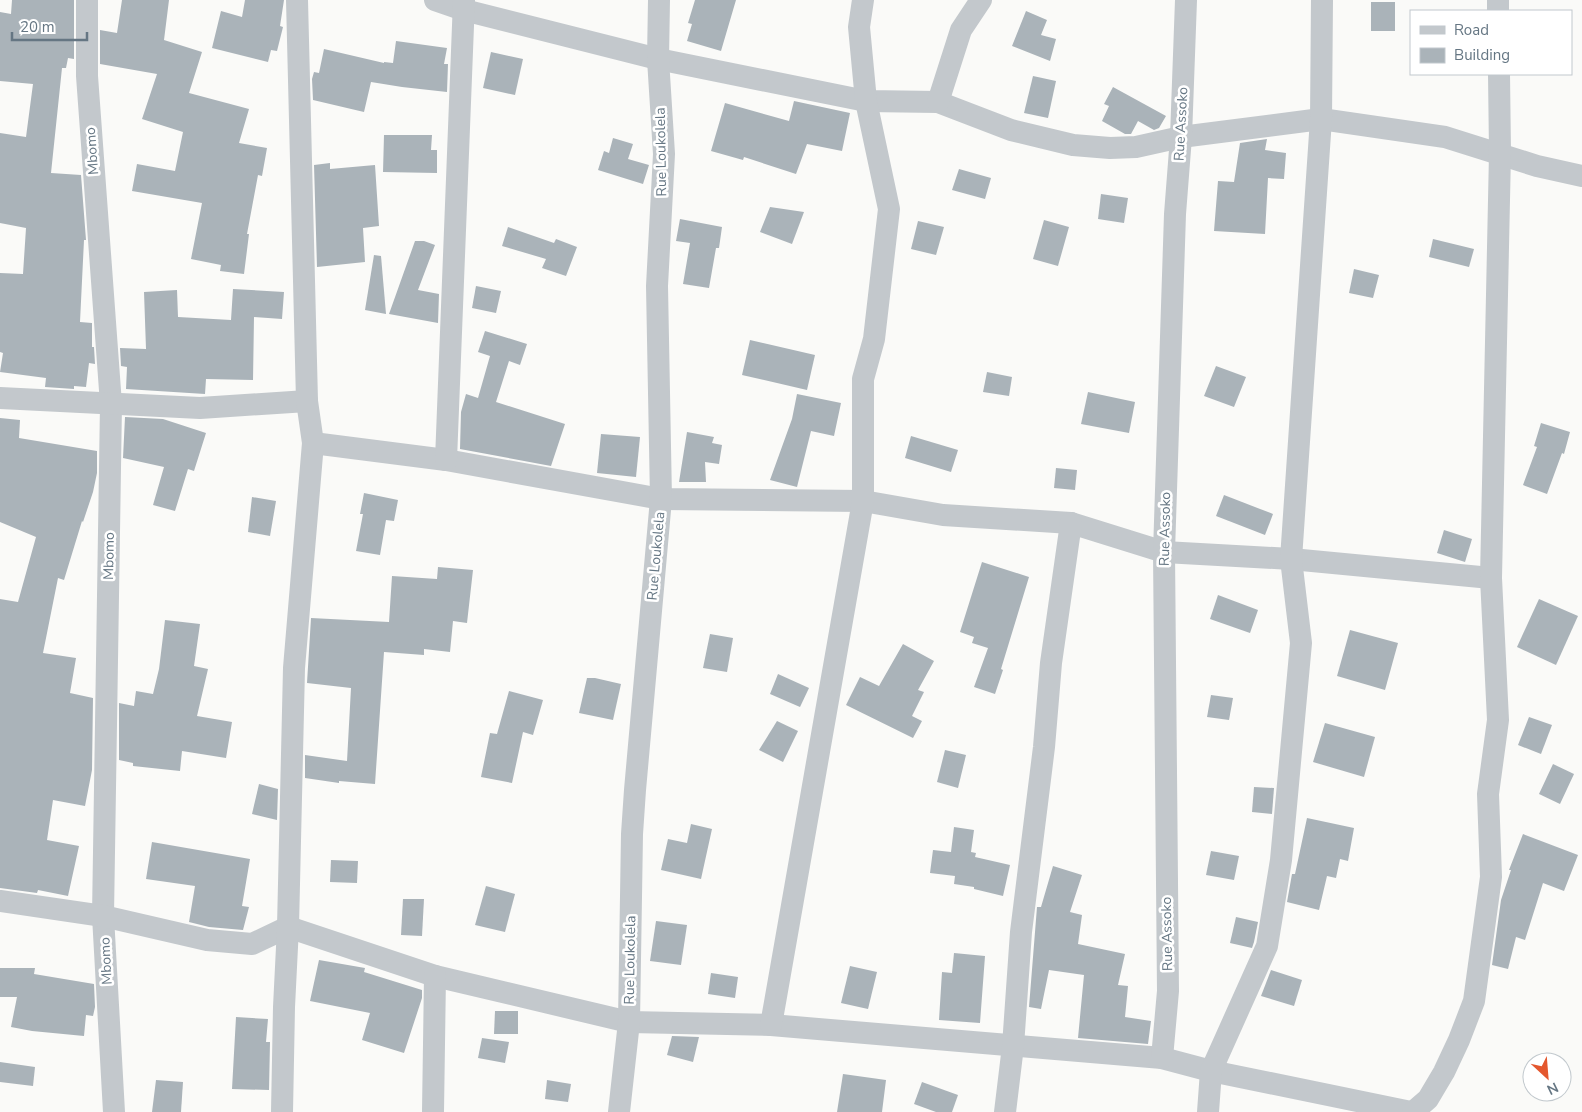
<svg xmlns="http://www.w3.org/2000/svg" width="1582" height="1112" font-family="'Nunito Sans',sans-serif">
	<rect width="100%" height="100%" fill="#fafaf8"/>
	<g fill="#aab3b9">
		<polygon points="12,0 74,0 74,59 68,58 66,68 62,68 51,173 81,175 86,240 84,240 80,322 92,323 92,347 94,347 95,364 89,363 86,387 74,386 74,389 45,387 46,378 0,372 3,353 0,352 0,273 23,274 26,228 0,223 0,133 26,137 33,84 0,81 0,12 11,14"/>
		<polygon points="122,0 169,0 164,40 202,52 189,93 249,109 239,143 267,148 262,176 258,175 247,234 249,234 244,274 220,271 221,265 191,259 202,203 132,191 137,164 175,171 183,132 142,119 157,74 100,64 100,30 117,33"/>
		<polygon points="245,0 284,0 280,26 283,27 277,51 271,50 268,62 212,48 221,11 242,17"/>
		<polygon points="695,0 736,0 721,51 687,41 692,24 688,23"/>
		<rect x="1371" y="2" width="24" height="29"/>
		<polygon points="1026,11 1047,20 1041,35 1056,39 1050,61 1012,46"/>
		<polygon points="396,41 447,48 444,64 448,64 447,92 402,87 371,82 364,112 313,100 312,79 314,72 319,73 324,49 384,63 384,62 393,63"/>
		<polygon points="491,52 523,59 515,95 483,88"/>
		<polygon points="1033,76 1056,81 1048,118 1024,113"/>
		<polygon points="1113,87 1166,116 1159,128 1154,130 1138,121 1131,134 1125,134 1102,121 1109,106 1104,104"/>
		<polygon points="794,101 850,113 842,151 807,144 796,174 744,157 743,160 711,151 725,103 789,121"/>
		<polygon points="384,135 432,135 431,150 437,150 437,173 383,172"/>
		<polygon points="613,138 633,144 628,159 649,165 643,184 598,170 604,151 609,153"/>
		<polygon points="1267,139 1265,150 1286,153 1284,179 1268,178 1265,234 1214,231 1218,181 1234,182 1240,143"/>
		<polygon points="330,163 330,169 375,165 379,226 363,228 365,262 317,267 314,165"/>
		<polygon points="959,169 991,178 985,199 952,190"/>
		<polygon points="1101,194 1128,198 1124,223 1098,219"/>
		<polygon points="770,207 804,212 792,244 760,232"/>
		<polygon points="680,219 722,227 719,248 716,248 709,288 683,284 690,243 676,241"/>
		<polygon points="1044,220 1069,227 1058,266 1033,259"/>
		<polygon points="918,221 944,227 936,255 911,249"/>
		<polygon points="508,227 554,243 556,239 577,247 566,276 542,268 546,259 502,246"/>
		<polygon points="1433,239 1474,249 1469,267 1429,257"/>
		<polygon points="415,241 424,241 435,245 418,290 439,294 438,323 389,314"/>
		<polygon points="374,255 381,256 386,314 365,310"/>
		<polygon points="1354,269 1379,275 1373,298 1349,293"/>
		<polygon points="476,286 501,291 496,313 472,308"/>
		<polygon points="233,289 284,292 282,319 254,317 253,380 206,379 205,394 126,389 127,367 121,366 120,348 146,349 144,292 177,290 178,317 231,320"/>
		<polygon points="485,331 527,344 520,365 509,361 496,402 565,424 551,466 460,449 461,412 466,394 478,398 490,356 478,352"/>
		<polygon points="750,340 815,355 807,390 742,375"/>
		<polygon points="1216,366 1246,377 1234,407 1204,396"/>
		<polygon points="987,372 1012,377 1009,396 983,392"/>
		<polygon points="1088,392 1135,402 1129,433 1081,424"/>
		<polygon points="797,394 841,403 834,436 811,431 797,487 770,480 792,419"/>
		<polygon points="125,417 163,419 206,433 194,471 188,469 175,511 153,505 164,467 123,458"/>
		<polygon points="0,418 20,420 19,438 97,451 97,473 93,492 83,522 82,521 64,580 58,578 43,653 76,658 70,693 93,698 92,770 85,806 53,800 47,840 79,846 68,896 38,890 37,893 0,888 0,599 18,602 36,537 0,522"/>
		<polygon points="1541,423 1570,432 1564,454 1562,453 1547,494 1523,485 1537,447 1534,446"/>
		<polygon points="687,432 714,437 712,443 722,445 719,464 705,462 706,482 679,482"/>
		<polygon points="601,434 640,437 636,477 597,473"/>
		<polygon points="911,436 958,450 951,472 905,458"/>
		<polygon points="1056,468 1077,470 1075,490 1054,488"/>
		<polygon points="364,493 398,500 394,521 386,520 380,555 356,551 363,514 360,514"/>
		<polygon points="1224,495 1273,514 1265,535 1216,516"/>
		<polygon points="252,497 276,501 270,536 248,532"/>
		<polygon points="1444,530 1472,539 1465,562 1437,553"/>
		<polygon points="982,562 1029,577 1001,669 1003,670 995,694 974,687 988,648 972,643 974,637 960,632"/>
		<polygon points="438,567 473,570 467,623 453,621 450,652 424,649 424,655 384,652 375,784 339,781 339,783 305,778 305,755 347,761 351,688 307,683 311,618 389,622 392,576 437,579"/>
		<polygon points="1218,595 1258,610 1250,633 1210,619"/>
		<polygon points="1539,599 1578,616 1556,665 1517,647"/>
		<polygon points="165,620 200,624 194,666 208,669 197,716 232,722 226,758 182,751 180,771 133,766 133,763 119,760 119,703 134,706 136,691 153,694 159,669"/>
		<polygon points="1350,630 1398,643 1385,690 1337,676"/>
		<polygon points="710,634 733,638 727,672 703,668"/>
		<polygon points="903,644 934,661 918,690 924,692 912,716 922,721 913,738 846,705 860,677 879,686"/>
		<polygon points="778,674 809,688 800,707 770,694"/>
		<polygon points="587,678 595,678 621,684 613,720 579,713"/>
		<polygon points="509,691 543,700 533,735 523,732 512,783 481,777 490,733 497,734"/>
		<polygon points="1211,695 1233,698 1229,720 1207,717"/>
		<polygon points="1529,717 1552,725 1541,754 1518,745"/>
		<polygon points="777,721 798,731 783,762 759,750"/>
		<polygon points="1325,723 1375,737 1364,777 1313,762"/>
		<polygon points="945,750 966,755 958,788 937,782"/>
		<polygon points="1553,764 1574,774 1560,804 1539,794"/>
		<polygon points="259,784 278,789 277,820 252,814"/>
		<polygon points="1254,787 1274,788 1272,814 1252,812"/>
		<polygon points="1307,818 1354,828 1348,861 1340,859 1336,878 1327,876 1319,910 1287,902 1292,874 1295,874"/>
		<polygon points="691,824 712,829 701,879 661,870 668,839 687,843"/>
		<polygon points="954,827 974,830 971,852 976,853 975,857 1010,865 1003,896 974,889 974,887 954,884 955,876 930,873 933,850 951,852"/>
		<polygon points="1523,834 1578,855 1564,891 1543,883 1525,940 1516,937 1508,969 1492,965 1501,900 1511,870 1509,870"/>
		<polygon points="152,842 250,859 242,906 249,907 243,930 209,927 189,922 195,886 146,879"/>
		<polygon points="1211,851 1239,856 1234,880 1206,875"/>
		<polygon points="331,860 358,861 357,883 330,882"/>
		<polygon points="1053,866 1082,875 1070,912 1082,915 1078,944 1125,954 1118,985 1128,986 1125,1017 1151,1021 1148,1044 1078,1038 1084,975 1049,970 1041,1009 1029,1007 1037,907 1041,907"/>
		<polygon points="486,886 515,894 505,932 475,925"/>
		<polygon points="403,899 424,899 422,936 401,935"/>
		<polygon points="1236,917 1258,922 1254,942 1252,948 1230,943"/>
		<polygon points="656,921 687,925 681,965 650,961"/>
		<polygon points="954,953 985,956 980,1023 939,1020 942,972 952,973"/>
		<polygon points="319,960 365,968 364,972 422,990 422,998 404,1053 362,1040 370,1013 310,1001"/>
		<polygon points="850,966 877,972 868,1009 841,1003"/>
		<polygon points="0,968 35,968 34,974 94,984 95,1007 93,1016 86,1015 84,1036 32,1031 11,1027 17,997 0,997"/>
		<polygon points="1271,970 1302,980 1294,1006 1261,996"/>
		<polygon points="711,973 738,977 735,998 708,994"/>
		<polygon points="495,1011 518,1011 518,1034 494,1034"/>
		<polygon points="236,1017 268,1019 266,1042 270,1042 269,1090 232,1089"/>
		<polygon points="672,1036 699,1037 693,1062 667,1055"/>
		<polygon points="482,1038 509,1042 505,1063 478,1058"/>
		<polygon points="0,1062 35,1067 33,1086 0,1082"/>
		<polygon points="843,1074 886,1080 882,1112 837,1112"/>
		<polygon points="156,1080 183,1082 181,1112 152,1112"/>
		<polygon points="547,1080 571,1084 568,1102 545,1099"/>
		<polygon points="922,1082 958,1095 952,1112 936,1112 914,1104"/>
	</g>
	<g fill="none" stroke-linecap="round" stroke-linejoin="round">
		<g stroke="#c3c8cc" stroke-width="22">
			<polyline points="87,0 87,76 111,404 103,916 114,1112"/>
			<polyline points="435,0 464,10 658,59 866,101 938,102 1011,130 1073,145 1110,148 1136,147 1181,137 1321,119 1445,137 1537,166 1582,176"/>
			<polyline points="1498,0 1498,11"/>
			<polyline points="938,102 961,30 981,0"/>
			<polyline points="0,398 200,408 307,401"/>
			<polyline points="313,443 446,460 661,499 863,501 943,515 1071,523 1164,552 1291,559 1491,578"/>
			<polyline points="446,460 464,0"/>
			<polyline points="0,901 103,916 207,940 252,944 288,927 435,976 629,1022 771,1025 1162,1058 1211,1071 1411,1112"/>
			<polyline points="771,1025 863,501 863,379 874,339 889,209 866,101 859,27 863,0"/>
			<polyline points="1162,1058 1168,991 1164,552 1175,214 1181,137 1186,0"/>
			<polyline points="282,1112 284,1007 288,927 294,668 313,443 307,401 297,0"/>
			<polyline points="433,1112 435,976"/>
			<polyline points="619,1112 629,1022 632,834 635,790 661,499 657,286 664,154 658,59 659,0"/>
			<polyline points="1005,1112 1013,1046 1021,932 1044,747 1051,663 1071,523"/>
			<polyline points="1208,1112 1211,1071 1267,946 1281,860 1301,643 1291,559 1321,119 1322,0"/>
			<polyline points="1413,1112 1428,1099 1444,1072 1459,1040 1474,1001 1491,877 1488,794 1498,720 1491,578 1500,153 1499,74"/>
		</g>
	</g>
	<g text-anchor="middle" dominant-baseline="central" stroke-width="5" stroke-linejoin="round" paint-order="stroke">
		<g font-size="14" fill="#657683" stroke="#fff">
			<text transform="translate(1181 124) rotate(-87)">Rue Assoko</text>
			<text transform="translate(92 151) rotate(-94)">Mbomo</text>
			<text transform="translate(661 152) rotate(-91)">Rue Loukolela</text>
			<text transform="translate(1165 529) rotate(-89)">Rue Assoko</text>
			<text transform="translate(109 556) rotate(-89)">Mbomo</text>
			<text transform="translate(656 556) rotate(-85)">Rue Loukolela</text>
			<text transform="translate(1167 934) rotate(-91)">Rue Assoko</text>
			<text transform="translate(630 960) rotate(-89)">Rue Loukolela</text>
			<text transform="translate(106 961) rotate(-93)">Mbomo</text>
		</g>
	</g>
	<rect x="1410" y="10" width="162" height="65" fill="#ffffff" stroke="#c1c8cd"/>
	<rect x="1420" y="26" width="25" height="8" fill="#c3c8cc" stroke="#c1c8cd"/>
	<text x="1454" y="35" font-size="15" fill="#657683">Road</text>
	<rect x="1420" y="48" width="25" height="15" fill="#aab3b9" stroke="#c1c8cd"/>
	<text x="1454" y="60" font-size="15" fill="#657683">Building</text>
	<g transform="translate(1547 1077) rotate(154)"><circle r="24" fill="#ffffff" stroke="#c1c8cd"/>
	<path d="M0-4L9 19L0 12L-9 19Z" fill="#e4572e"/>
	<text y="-8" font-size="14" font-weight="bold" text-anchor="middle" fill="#657683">N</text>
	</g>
	<path d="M12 32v8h75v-8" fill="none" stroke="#657683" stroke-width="2.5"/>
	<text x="20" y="32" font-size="15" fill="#657683" stroke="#ffffff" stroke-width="4" paint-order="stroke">20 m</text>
</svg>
